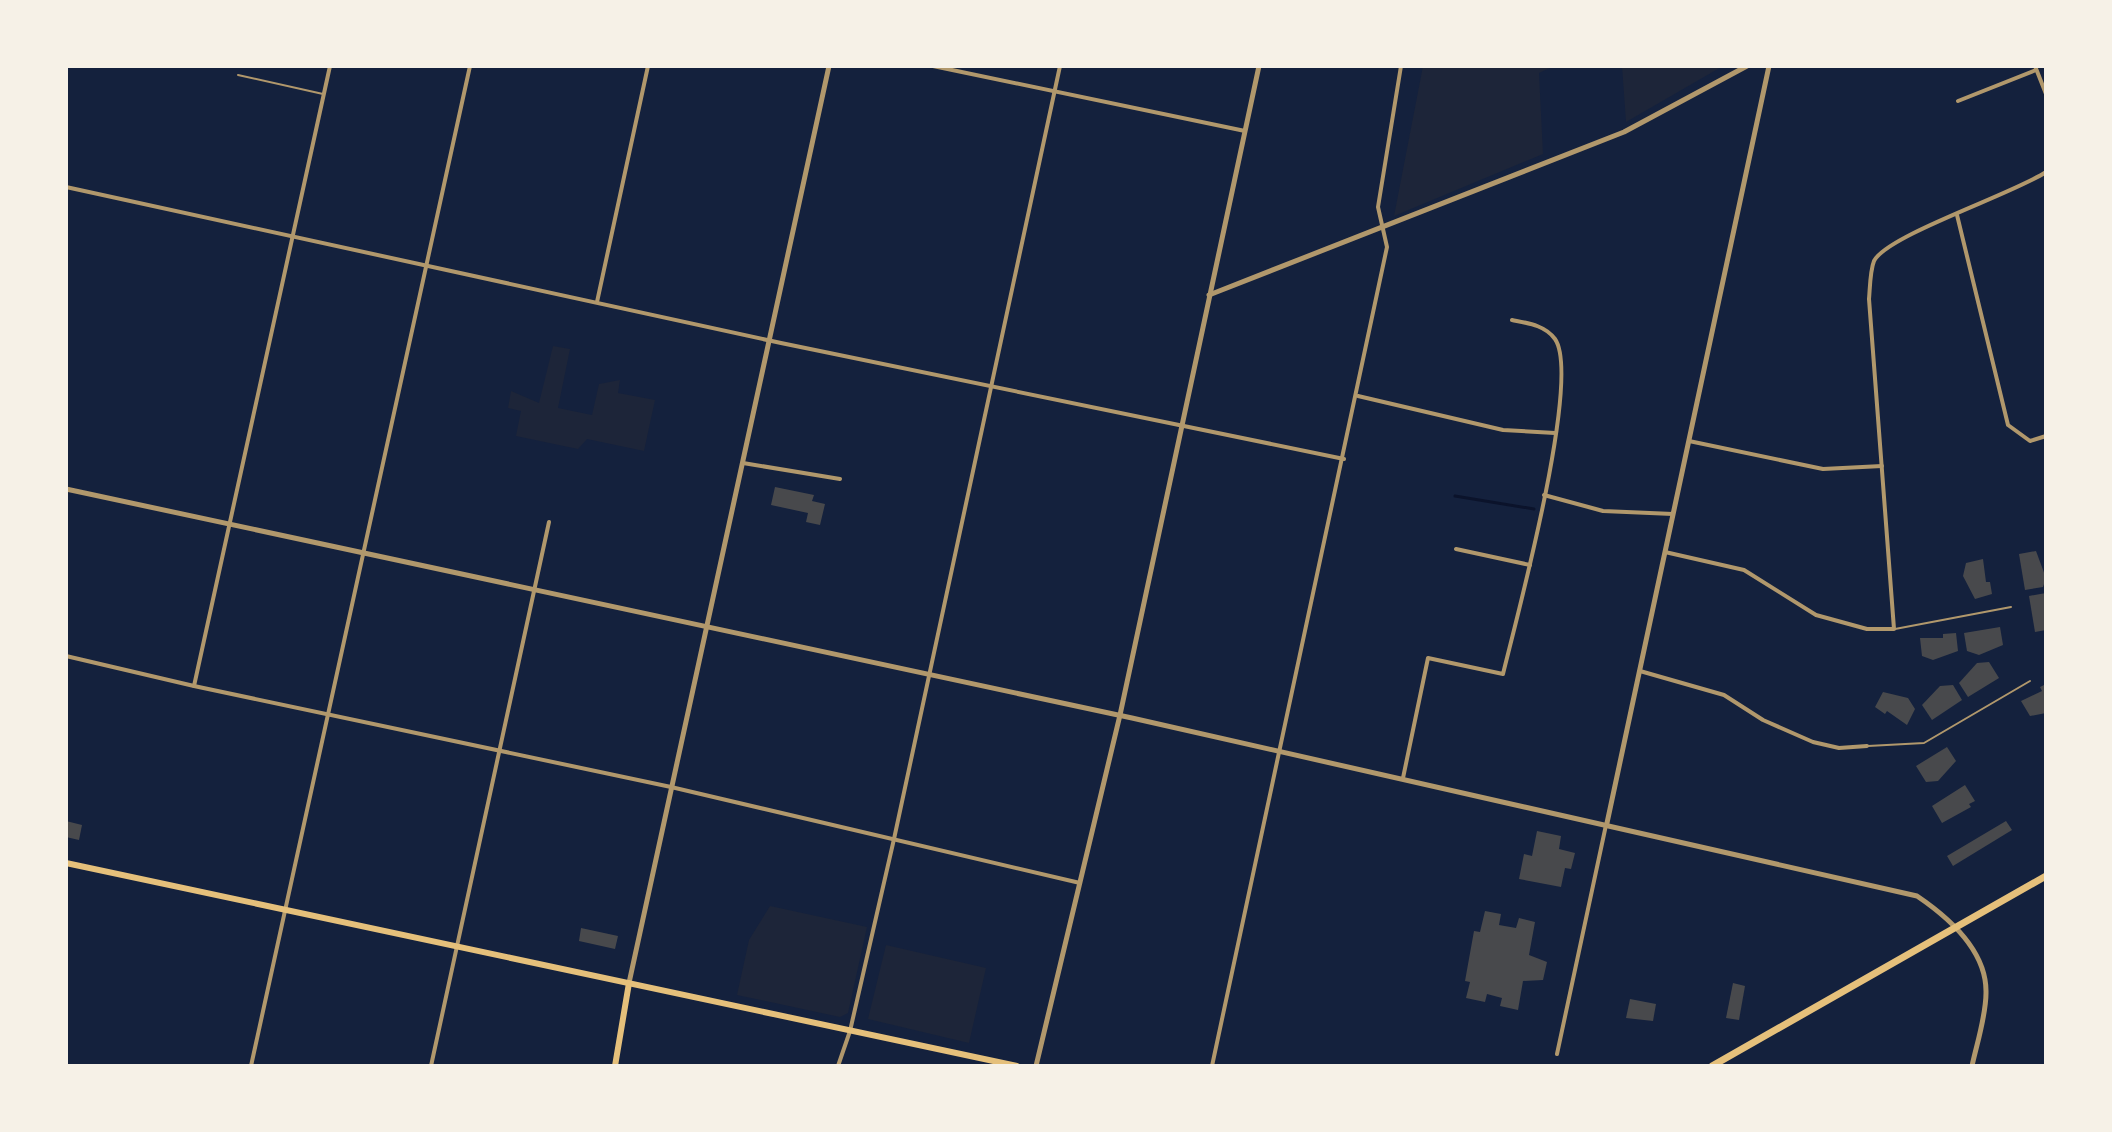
<svg xmlns="http://www.w3.org/2000/svg" width="2112" height="1132" font-family="Literata,serif">
	<rect width="100%" height="100%" fill="#14213d"/>
	<g fill="#1d2539">
		<polygon points="1423,66 1554,66 1539,73 1543,154 1394,216"/>
		<polygon points="1622,66 1723,66 1626,122"/>
		<polygon points="553,346 570,349 558,408 592,415 599,384 620,380 618,393 655,400 644,451 587,439 578,449 516,436 521,411 508,408 511,391 539,403"/>
		<polygon points="770,906 867,927 848,1013 840,1017 737,995 749,940"/>
		<polygon points="886,945 986,968 969,1043 868,1019"/>
	</g>
	<g fill="none" stroke-linecap="round" stroke-linejoin="round">
		<polyline stroke="#0b132b" stroke-width="3" points="1455,496 1534,509"/>
	</g>
	<g fill="#48494c">
		<polygon points="775,487 814,495 812,501 825,504 820,525 806,522 808,513 771,505"/>
		<polygon points="2036,551 2046,578 2043,587 2025,590 2019,554"/>
		<polygon points="1983,559 1986,582 1990,582 1992,594 1975,599 1963,576 1966,563"/>
		<polygon points="2046,593 2046,630 2035,632 2029,596"/>
		<polygon points="2000,627 2003,645 1979,655 1967,651 1964,633"/>
		<polygon points="1956,633 1958,651 1933,660 1922,656 1920,638 1943,638 1943,634"/>
		<polygon points="1989,662 1999,678 1968,697 1959,683 1977,663"/>
		<polygon points="2046,684 2046,713 2030,716 2021,701 2042,691 2040,687"/>
		<polygon points="1953,685 1962,700 1932,720 1922,705 1940,686"/>
		<polygon points="1883,692 1908,698 1915,709 1907,725 1887,711 1885,714 1875,707"/>
		<polygon points="1947,747 1956,761 1938,781 1926,782 1916,766"/>
		<polygon points="1965,785 1975,801 1969,804 1971,807 1942,823 1932,806"/>
		<polygon points="66,821 82,825 79,840 66,837"/>
		<polygon points="2006,821 2012,830 1953,866 1947,856"/>
		<polygon points="1537,831 1561,836 1559,849 1575,853 1571,869 1565,868 1561,887 1519,879 1524,854 1532,856"/>
		<polygon points="1485,911 1501,914 1499,925 1516,928 1519,918 1535,922 1529,955 1547,962 1543,980 1523,981 1518,1010 1500,1006 1502,998 1487,994 1485,1002 1466,998 1470,982 1465,981 1474,931 1480,932"/>
		<polygon points="581,928 618,936 615,949 579,941"/>
		<polygon points="1733,983 1745,986 1739,1020 1726,1018"/>
		<polygon points="1630,999 1656,1004 1653,1021 1626,1018"/>
	</g>
	<g fill="none" stroke-linecap="round" stroke-linejoin="round">
		<g stroke="#b1986c" stroke-width="2">
			<polyline points="238,75 323,94"/>
			<polyline points="1895,629 2011,607"/>
			<polyline points="1868,746 1924,743 2030,681"/>
		</g>
		<g stroke="#b1986c" stroke-width="4">
			<polyline points="933,66 1245,131"/>
			<polyline points="2035,66 2046,94"/>
			<polyline points="1958,101 2036,70"/>
			<polyline points="66,187 781,343 1344,459"/>
			<polyline points="1957,215 2008,425 2030,441 2046,436"/>
			<polyline points="597,302 648,66"/>
			<polyline points="1358,396 1503,430 1555,433"/>
			<polyline points="1689,441 1823,469 1882,466"/>
			<polyline points="743,463 840,479"/>
			<polyline points="1544,495 1603,511 1673,514"/>
			<polyline points="1456,549 1530,565"/>
			<path d="M1665,552L1744,570L1816,615L1867,629H1894L1869,299C1870,288 1870,271 1874,261C1887,235 2013,194 2046,172"/>
			<polyline points="66,656 194,686 671,787 1080,883"/>
			<polyline points="1640,671 1724,695 1763,720 1813,742 1839,748 1867,746"/>
			<polyline points="194,686 330,66"/>
			<path d="M1403,778L1428,658L1503,674C1516,620 1582,378 1555,339C1545,325 1527,323 1512,320"/>
			<polyline points="1557,1054 1606,825"/>
			<polyline points="251,1066 470,66"/>
			<polyline points="431,1066 549,522"/>
			<polyline points="838,1066 850,1031 894,839 1060,66"/>
			<polyline points="1212,1066 1387,247 1378,207 1401,66"/>
		</g>
		<g stroke="#b1986c" stroke-width="5">
			<polyline points="1209,295 1624,132 1747,66"/>
			<path d="M66,489L1132,718L1917,896C1948,917 1987,951 1986,993C1986,1016 1977,1043 1972,1066"/>
			<polyline points="1607,823 1769,66"/>
			<polyline points="629,983 829,66"/>
			<polyline points="1036,1066 1120,715 1259,66"/>
		</g>
		<g stroke="#e5c07b" stroke-width="6">
			<polyline points="66,863 1017,1066"/>
			<polyline points="615,1066 629,983"/>
		</g>
		<polyline stroke="#e5c07b" stroke-width="7" points="1712,1066 2046,876"/>
	</g>
	<rect width="2112" height="1132" fill="none" stroke="#f6f1e7" stroke-width="136"/>
</svg>
